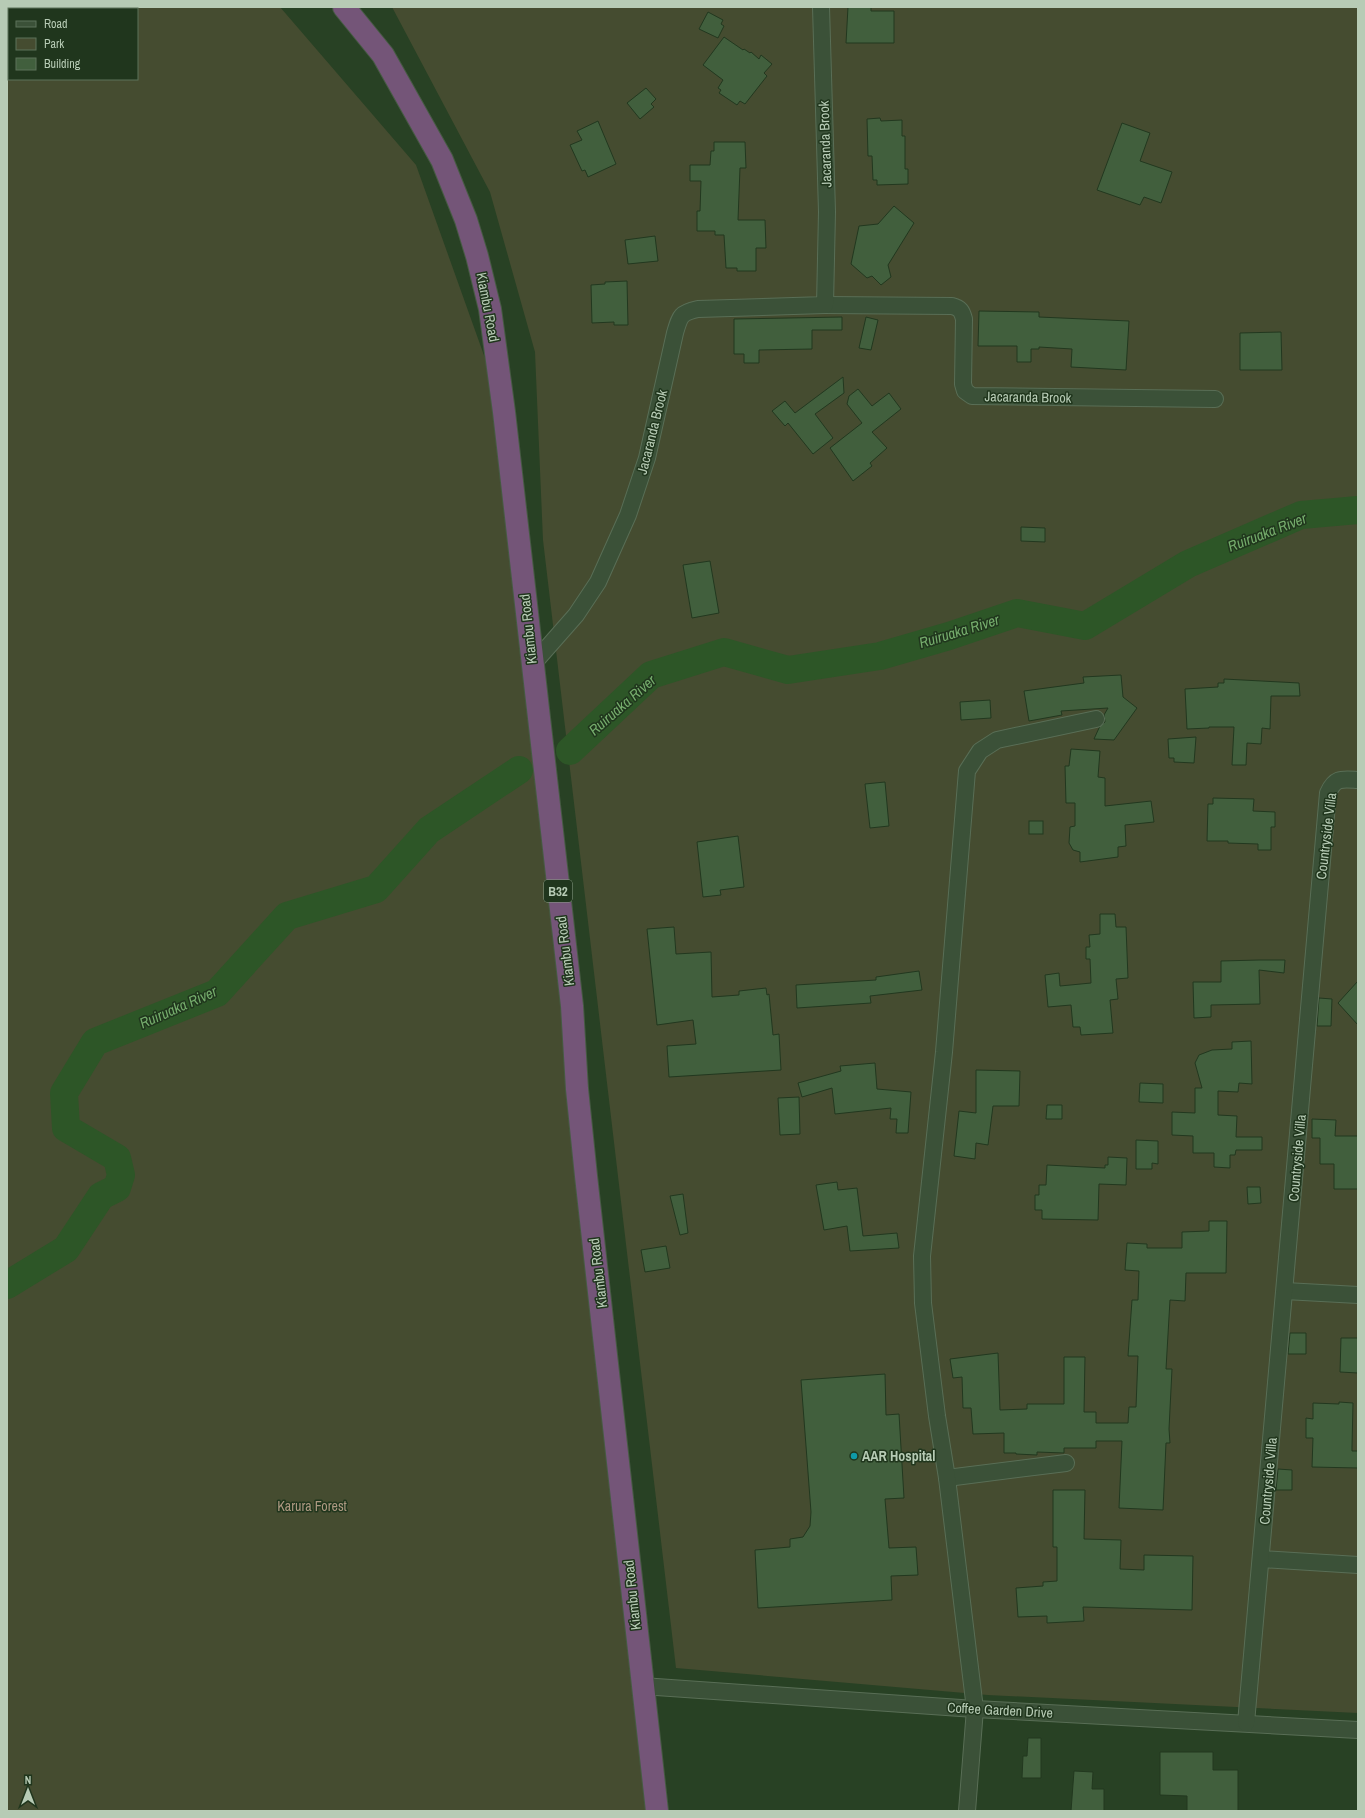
<svg xmlns="http://www.w3.org/2000/svg" width="1365" height="1818" font-family="'Archivo Narrow',sans-serif">
	<rect width="100%" height="100%" fill="#284124"/>
	<g fill="#454c30" fill-rule="evenodd">
		<path d="M7,7H280L416,165L501,403L651,1811H7ZM9,9H137V79H9Z"/>
		<polygon points="392,7 1358,7 1358,1713 988,1695 676,1668 543,540 535,352 490,192"/>
	</g>
	<g fill="none" stroke-linecap="round" stroke-linejoin="round">
		<g stroke="#2d5627" stroke-width="28">
			<polyline points="570,751 651,675 724,652 788,670 880,656 949,636 1017,613 1085,626 1188,564 1301,515 1358,510"/>
			<polyline points="7,1285 66,1249 101,1196 117,1188 121,1175 117,1158 66,1128 64,1093 95,1042 217,993 287,916 376,889 429,830 519,770"/>
		</g>
	</g>
	<g fill="#415f3d" stroke="#22381f">
		<polygon points="848,7 871,7 871,11 894,11 894,43 846,43"/>
		<polygon points="708,12 723,20 721,24 724,26 718,38 699,29"/>
		<polygon points="724,37 743,50 744,49 750,53 751,52 759,59 761,55 772,64 764,73 767,76 745,104 740,101 737,105 719,93 721,90 718,88 723,80 703,65"/>
		<polygon points="646,88 656,99 651,104 654,107 640,119 627,103"/>
		<polygon points="880,118 881,121 902,120 902,136 905,136 905,169 908,169 908,184 877,185 877,180 873,180 872,156 868,156 867,119"/>
		<polygon points="598,121 616,164 588,177 585,170 582,171 570,145 582,140 577,131"/>
		<polygon points="1122,123 1150,133 1140,161 1172,172 1161,203 1144,197 1140,205 1097,190"/>
		<polygon points="714,142 745,142 746,168 740,168 738,220 765,220 766,248 756,248 756,271 737,271 737,268 726,268 724,235 715,235 715,231 697,231 697,211 700,211 701,181 690,181 690,165 710,165 711,151 714,151"/>
		<polygon points="894,206 914,223 888,265 891,277 881,285 872,276 867,278 851,264 859,226 878,224"/>
		<polygon points="655,236 658,261 628,264 625,240"/>
		<polygon points="627,281 628,325 614,325 614,322 592,323 591,285 605,284 605,282"/>
		<polygon points="979,311 1039,312 1039,317 1129,321 1126,370 1071,367 1072,349 1039,347 1039,349 1031,349 1031,362 1017,362 1017,346 978,346"/>
		<polygon points="842,317 842,330 812,330 812,349 759,350 759,363 744,363 744,354 734,354 734,319"/>
		<polygon points="866,317 878,320 871,350 859,348"/>
		<polygon points="1281,332 1282,370 1240,370 1240,333"/>
		<polygon points="843,377 844,393 815,414 833,438 813,454 788,423 785,426 772,411 785,401 795,413"/>
		<polygon points="858,389 872,406 889,393 901,409 872,432 887,448 870,463 872,466 853,481 830,448 862,423 847,404 849,396"/>
		<polygon points="1021,527 1045,528 1045,542 1021,541"/>
		<polygon points="710,561 719,613 692,618 683,565"/>
		<polygon points="1121,675 1123,697 1137,708 1114,740 1094,739 1099,728 1105,722 1104,715 1108,708 1061,711 1062,715 1029,721 1024,691 1084,683 1083,677"/>
		<polygon points="1224,679 1299,683 1300,696 1271,696 1270,729 1262,728 1261,744 1247,743 1246,765 1232,765 1234,727 1209,727 1209,728 1187,729 1185,689 1218,687 1218,683 1224,683"/>
		<polygon points="990,700 991,718 961,720 960,702"/>
		<polygon points="1196,737 1194,763 1174,762 1174,758 1169,758 1168,739"/>
		<polygon points="1071,749 1100,751 1098,777 1105,778 1105,806 1151,801 1154,822 1125,825 1126,846 1118,847 1118,857 1080,862 1080,852 1073,850 1069,843 1070,827 1075,826 1075,803 1066,803 1065,766 1069,766"/>
		<polygon points="885,782 889,826 870,828 865,784"/>
		<polygon points="1213,798 1254,799 1253,811 1275,812 1275,827 1271,827 1271,850 1258,850 1258,844 1228,843 1228,841 1207,841 1208,804 1213,804"/>
		<rect x="1029" y="821" width="14" height="13"/>
		<polygon points="738,836 744,887 720,890 721,895 703,897 697,842"/>
		<polygon points="1100,914 1115,914 1116,927 1126,927 1128,978 1116,979 1118,999 1110,1000 1113,1033 1081,1035 1080,1027 1073,1027 1071,1005 1048,1007 1045,975 1059,973 1060,986 1091,983 1090,959 1086,959 1086,947 1090,947 1089,935 1100,934"/>
		<polygon points="674,927 676,954 711,952 712,997 739,995 739,991 766,988 767,995 769,994 773,1035 779,1034 781,1070 669,1077 667,1046 696,1044 693,1020 657,1025 647,929"/>
		<polygon points="1259,960 1285,960 1284,973 1259,970 1260,1004 1211,1005 1211,1017 1194,1018 1193,982 1221,982 1221,961"/>
		<polygon points="919,971 922,990 870,996 871,1003 797,1008 796,985 876,980 876,977"/>
		<polygon points="1358,981 1358,1025 1338,1003"/>
		<polygon points="1319,998 1332,999 1331,1026 1317,1026"/>
		<polygon points="1251,1041 1252,1084 1239,1083 1238,1092 1218,1091 1218,1115 1237,1116 1236,1137 1262,1137 1262,1150 1236,1150 1235,1155 1230,1155 1230,1168 1214,1167 1214,1153 1193,1153 1193,1136 1172,1135 1172,1112 1195,1113 1195,1088 1202,1088 1195,1063 1199,1055 1212,1050 1232,1049 1232,1042"/>
		<polygon points="875,1063 877,1089 911,1092 908,1133 896,1133 897,1119 890,1119 891,1108 835,1114 832,1088 802,1097 798,1083 841,1071 840,1066"/>
		<polygon points="976,1070 1020,1071 1019,1106 993,1106 988,1145 976,1143 975,1159 954,1156 959,1111 976,1113"/>
		<polygon points="1140,1083 1163,1084 1163,1103 1139,1102"/>
		<polygon points="799,1097 800,1134 780,1135 778,1098"/>
		<polygon points="1047,1105 1062,1105 1062,1119 1046,1119"/>
		<polygon points="1312,1119 1336,1120 1335,1136 1358,1136 1358,1189 1334,1189 1334,1164 1320,1164 1320,1138 1312,1138"/>
		<polygon points="1136,1140 1158,1141 1158,1164 1152,1163 1152,1169 1136,1169"/>
		<polygon points="1108,1157 1127,1158 1126,1185 1099,1184 1098,1220 1042,1219 1042,1210 1035,1210 1035,1195 1039,1195 1039,1185 1046,1185 1047,1165 1105,1168 1105,1165 1108,1165"/>
		<polygon points="837,1182 838,1190 857,1188 863,1236 897,1233 899,1248 850,1251 847,1226 824,1230 816,1185"/>
		<polygon points="1247,1187 1260,1187 1261,1203 1248,1204"/>
		<polygon points="683,1194 688,1233 680,1235 670,1196"/>
		<polygon points="1209,1221 1227,1221 1226,1273 1186,1273 1185,1301 1170,1300 1166,1369 1172,1369 1169,1429 1170,1443 1166,1443 1163,1510 1119,1508 1122,1441 1096,1441 1096,1448 1064,1448 1064,1453 1037,1452 1037,1455 1016,1454 1016,1453 1004,1453 1004,1433 973,1434 971,1408 963,1408 962,1377 953,1378 950,1359 998,1353 1000,1410 1027,1409 1027,1404 1064,1404 1064,1357 1085,1357 1084,1412 1096,1412 1096,1423 1128,1423 1129,1407 1136,1407 1138,1356 1128,1356 1132,1300 1138,1300 1139,1271 1125,1270 1127,1243 1147,1244 1147,1248 1182,1248 1182,1232 1209,1231"/>
		<polygon points="666,1246 670,1268 645,1272 641,1250"/>
		<polygon points="1290,1333 1306,1333 1306,1354 1288,1354"/>
		<polygon points="1341,1338 1358,1338 1358,1373 1340,1372"/>
		<polygon points="885,1374 886,1415 899,1414 904,1498 885,1499 889,1548 916,1547 918,1575 891,1576 892,1600 758,1608 755,1550 790,1547 790,1539 803,1537 810,1526 811,1512 801,1380"/>
		<polygon points="1339,1402 1353,1403 1352,1447 1352,1451 1358,1451 1358,1468 1312,1467 1313,1438 1306,1438 1306,1418 1313,1419 1313,1403 1339,1404"/>
		<polygon points="1278,1469 1292,1470 1292,1490 1276,1490"/>
		<polygon points="1053,1490 1085,1490 1084,1539 1121,1540 1120,1569 1144,1570 1144,1555 1193,1556 1192,1610 1083,1607 1084,1621 1047,1623 1047,1616 1018,1617 1016,1588 1043,1586 1043,1582 1057,1581 1057,1547 1053,1547"/>
		<polygon points="1028,1738 1041,1738 1041,1778 1022,1778 1023,1756 1027,1756"/>
		<polygon points="1160,1752 1213,1752 1213,1770 1238,1770 1238,1811 1187,1811 1187,1796 1160,1795"/>
		<polygon points="1074,1771 1093,1772 1092,1789 1104,1789 1104,1811 1071,1811"/>
	</g>
	<g fill="none" stroke-linecap="round" stroke-linejoin="round">
		<defs>
			<g id="minor">
				<path d="M825,305L952,306C960,308 962,311 964,319L963,384L965,391L972,396L1215,399"/>
				<path d="M532,665L576,615L598,582L628,515L647,458L675,333C680,316 680,313 698,309L825,305L827,212L821,7"/>
				<polyline points="1285,1291 1358,1295"/>
				<polyline points="947,1478 1066,1463"/>
				<polyline points="1261,1559 1358,1565"/>
				<polyline points="642,1686 975,1709 1358,1730"/>
				<path d="M1246,1723L1328,793C1335,777 1342,779 1358,780"/>
				<polyline points="967,1811 975,1709 947,1478 937,1416 923,1303 922,1256 944,1052 967,771 980,751 997,740 1096,719"/>
			</g>
			<polyline id="highway" points="344,7 383,55 442,160 466,220 477,256 490,309 504,412 572,1006 577,1089 586,1176 657,1811"/>
		</defs>
		<use href="#minor" stroke="#596e56" stroke-width="18"/>
		<use href="#highway" stroke="#465b43" stroke-width="24"/>
		<use href="#minor" stroke="#3b5138" stroke-width="16"/>
		<use href="#highway" stroke="#745578" stroke-width="22"/>
	</g>
	<circle fill="#0f9aa8" stroke="#20361d" stroke-width="1.5" cx="854" cy="1456" r="4"/>
	<g text-anchor="middle" dominant-baseline="central" stroke-width="3" stroke-linejoin="round" paint-order="stroke">
		<rect fill="#20361d" stroke="#8a9e87" stroke-width="1" x="544" y="880" width="28" height="22" rx="3"/>
		<g font-size="13" font-weight="bold" fill="#b7cbb5">
			<text x="558" y="891">B32</text>
		</g>
		<g font-size="14" fill="#b7cbb5" stroke="#20361d">
			<text transform="translate(825 144) rotate(-92)">Jacaranda Brook</text>
			<text transform="translate(488 307) rotate(79)">Kiambu Road</text>
			<text transform="translate(1028 397) rotate(1)">Jacaranda Brook</text>
			<text transform="translate(652 432) rotate(-76)">Jacaranda Brook</text>
			<text transform="translate(528 629) rotate(-96)">Kiambu Road</text>
			<text transform="translate(1326 836) rotate(-83)">Countryside Villa</text>
			<text transform="translate(565 951) rotate(-97)">Kiambu Road</text>
			<text transform="translate(1297 1158) rotate(-85)">Countryside Villa</text>
			<text transform="translate(598 1273) rotate(-97)">Kiambu Road</text>
			<text transform="translate(1268 1481) rotate(-85)">Countryside Villa</text>
			<text transform="translate(632 1595) rotate(-96)">Kiambu Road</text>
			<text transform="translate(1000 1710) rotate(3)">Coffee Garden Drive</text>
		</g>
		<g font-size="14" font-weight="bold" fill="#b7cbb5" stroke="#20361d" text-anchor="start">
			<text x="862" y="1456">AAR Hospital</text>
		</g>
		<g font-size="14" fill="#ad9881" stroke="#20361d">
			<text x="312" y="1506">Karura Forest</text>
		</g>
		<g font-size="15" font-style="italic" fill="#75ac6c" stroke="#20361d">
			<text transform="translate(1267 532) rotate(-21)">Ruiruaka River</text>
			<text transform="translate(959 631) rotate(-17)">Ruiruaka River</text>
			<text transform="translate(622 705) rotate(-41)">Ruiruaka River</text>
			<text transform="translate(178 1007) rotate(-24)">Ruiruaka River</text>
		</g>
	</g>
	<rect width="1365" height="1818" fill="none" stroke="#b7cbb5" stroke-width="16"/>
	<rect x="8" y="8" width="130" height="72" fill="#20361d" stroke="#5c725a"/>
	<rect x="16" y="21" width="20" height="6" fill="#3b5138" stroke="#5c725a"/>
	<text x="44" y="28" font-size="12" fill="#b7cbb5">Road</text>
	<rect x="16" y="38" width="20" height="12" fill="#454c30" stroke="#5c725a"/>
	<text x="44" y="48" font-size="12" fill="#b7cbb5">Park</text>
	<rect x="16" y="58" width="20" height="12" fill="#415f3d" stroke="#5c725a"/>
	<text x="44" y="68" font-size="12" fill="#b7cbb5">Building</text>
	<g transform="translate(28 1790)" stroke="#20361d" stroke-width="3" paint-order="stroke">
	<path d="M0-3L7 15L0 10L-7 15Z" fill="#b7cbb5"/>
	<text y="-6" font-size="11" font-weight="bold" text-anchor="middle" fill="#b7cbb5">N</text>
	</g>
</svg>
